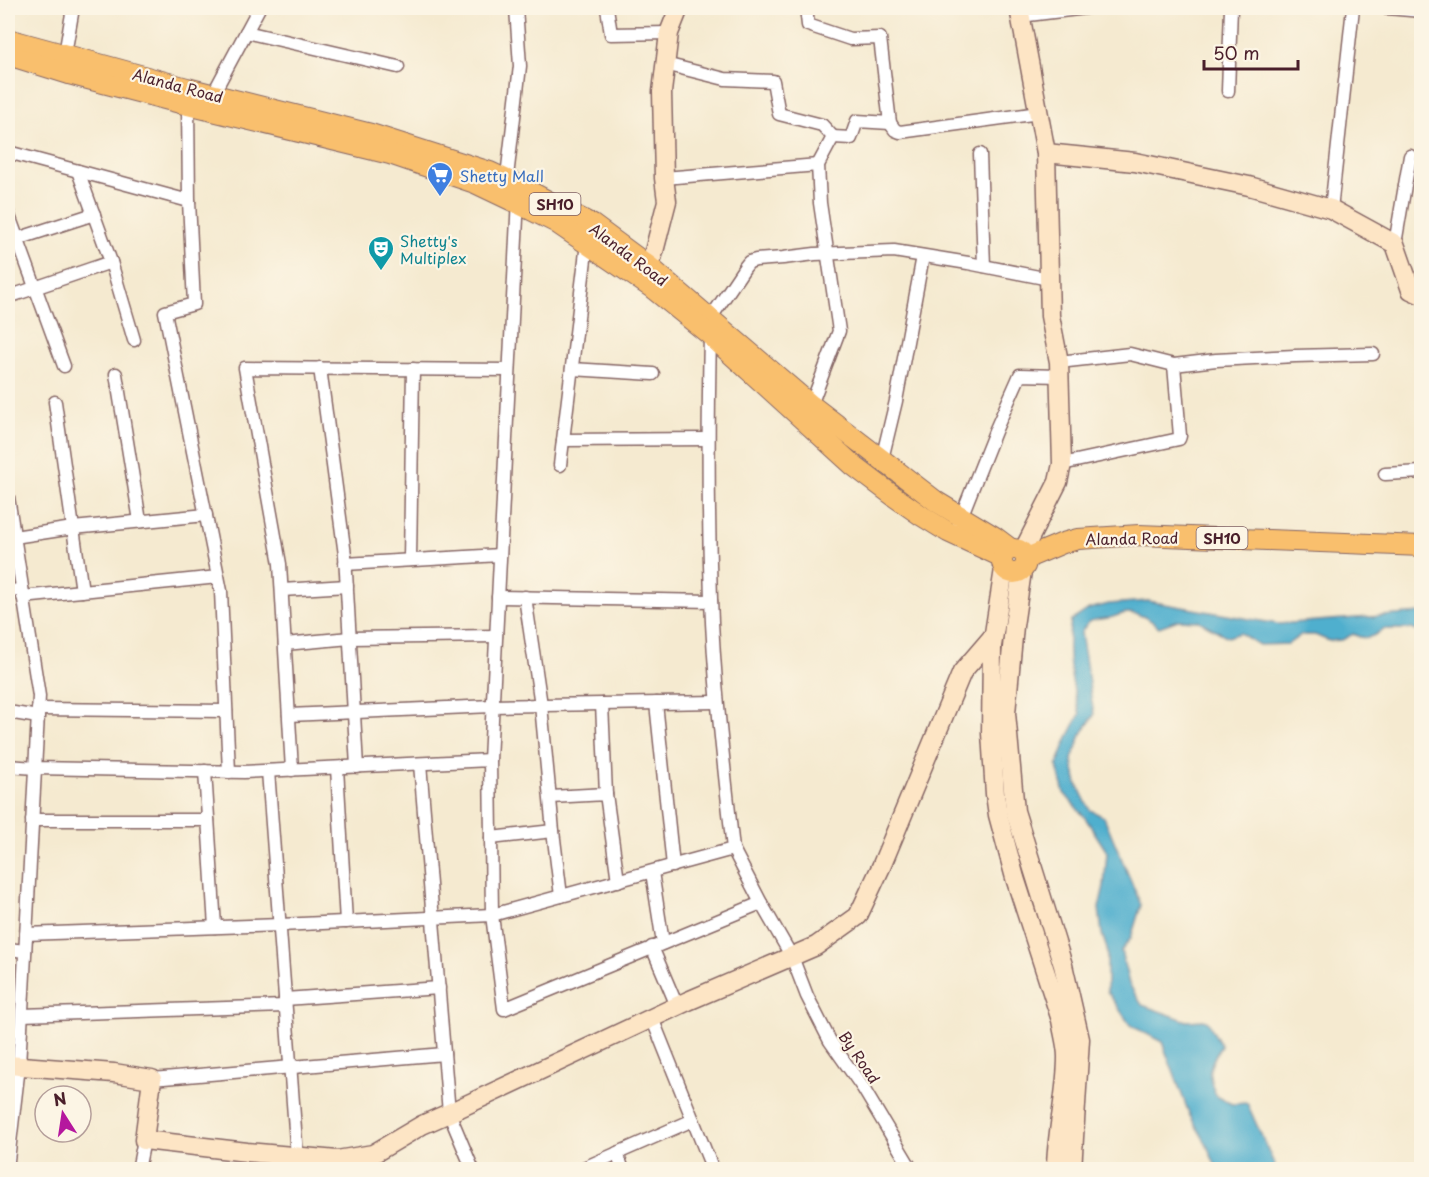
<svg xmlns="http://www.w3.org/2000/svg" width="1429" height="1177" font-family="'Playpen Sans',sans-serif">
	<rect width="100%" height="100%" fill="#fcf5e5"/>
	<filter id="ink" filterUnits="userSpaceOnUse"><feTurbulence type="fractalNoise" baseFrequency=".0167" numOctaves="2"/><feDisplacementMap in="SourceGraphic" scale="12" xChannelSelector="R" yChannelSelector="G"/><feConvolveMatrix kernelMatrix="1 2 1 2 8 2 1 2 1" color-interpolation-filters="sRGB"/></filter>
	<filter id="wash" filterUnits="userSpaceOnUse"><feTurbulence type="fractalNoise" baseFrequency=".008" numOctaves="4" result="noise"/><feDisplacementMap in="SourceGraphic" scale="24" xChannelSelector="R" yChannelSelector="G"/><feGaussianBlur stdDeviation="1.35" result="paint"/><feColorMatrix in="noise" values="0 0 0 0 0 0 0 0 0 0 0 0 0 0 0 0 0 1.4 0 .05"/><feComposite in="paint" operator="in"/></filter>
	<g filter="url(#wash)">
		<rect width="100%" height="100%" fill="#f5ead0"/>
		<path fill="#50afce" stroke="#4d677c" stroke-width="1.5" d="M1148,601L1278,624L1421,613V633L1412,629H1383C1374,637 1365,641 1353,634L1342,640L1329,641L1315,635H1301L1288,644L1259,645L1240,633L1228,637L1199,621L1178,620L1159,627C1150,619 1139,613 1128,613C1121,613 1115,617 1109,618C1093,620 1089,618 1081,633L1094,715L1081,735L1072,759L1077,784L1090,810L1104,817L1141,905L1131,938L1121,951L1129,984L1142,1005L1187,1021L1204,1020L1208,1022L1221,1046C1208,1066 1206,1075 1217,1097L1232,1104L1247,1103L1275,1166L1272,1169H1217L1205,1141L1190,1116L1162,1042L1130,1025L1107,991V949L1102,934L1099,908L1104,886L1107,852L1086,819L1064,793L1057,766L1067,739L1080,714C1071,684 1065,652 1071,621L1089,609L1109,604Z"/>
	</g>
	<g filter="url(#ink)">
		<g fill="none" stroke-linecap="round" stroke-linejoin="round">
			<defs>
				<g id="street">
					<polyline points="607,8 611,34 669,33"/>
					<polyline points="806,8 808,25 850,39 880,38 890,123 857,121 851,138 833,137"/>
					<polyline points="1387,8 1422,11"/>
					<polyline points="1020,16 1086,8"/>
					<polyline points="246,32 398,67"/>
					<polyline points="65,54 73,8"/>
					<polyline points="665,64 725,79 773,81 779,114 822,125 833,137 818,165 820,203 839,331 811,405"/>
					<polyline points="1228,91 1231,8"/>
					<polyline points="213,94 259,8"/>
					<polyline points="890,123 895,130 900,132 1039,113"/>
					<polyline points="8,152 189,201 188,105"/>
					<polyline points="980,154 984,266"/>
					<polyline points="664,178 818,165"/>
					<polyline points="506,185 520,66 516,8"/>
					<polyline points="189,201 194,304 165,312 221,591 229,772"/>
					<polyline points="1331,209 1353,8"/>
					<polyline points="8,213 64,366"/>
					<polyline points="17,239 94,214"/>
					<polyline points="1395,244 1410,156"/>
					<polyline points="111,262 134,340"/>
					<polyline points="8,297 111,262 78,171"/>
					<polyline points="710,319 745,267 749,262 756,260 783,258 815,254 894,251 968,263 1049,279"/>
					<polyline points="1059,362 1130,354 1174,365 1216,360 1295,356 1373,354"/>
					<polyline points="320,368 345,555 357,767"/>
					<polyline points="572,369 653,374"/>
					<polyline points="116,374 140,521"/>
					<polyline points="55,402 82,591"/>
					<polyline points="563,440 708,439"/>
					<polyline points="882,459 896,401 923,256"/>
					<polyline points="1062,464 1179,439 1180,436 1174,365"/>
					<polyline points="560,465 587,243"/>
					<polyline points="1385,474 1422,472"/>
					<polyline points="8,497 39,696 19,1066 8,1160 8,1170"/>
					<polyline points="959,522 996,429 1020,375 1059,376"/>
					<polyline points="14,537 73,528 206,515"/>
					<polyline points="410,560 413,369"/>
					<polyline points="345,564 500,555"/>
					<polyline points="282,590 347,586"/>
					<polyline points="8,592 22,589"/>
					<polyline points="23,597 218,577"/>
					<polyline points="498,597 711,601"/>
					<polyline points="525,597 541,705 553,831 561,896"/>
					<polyline points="285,644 350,638 496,636"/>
					<polyline points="656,703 673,866"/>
					<polyline points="602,704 606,794"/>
					<polyline points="38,709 226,711"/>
					<polyline points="8,712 38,717"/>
					<polyline points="289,715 492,706 717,702"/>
					<polyline points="490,760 518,198"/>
					<polyline points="420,764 449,1113 473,1170"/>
					<polyline points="8,766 35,768 244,772 490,760 492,915 504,1009 761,903 792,957 807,996 830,1041 863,1088 912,1170"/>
					<polyline points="337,768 346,922"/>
					<polyline points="292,770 280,564 245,368 509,370"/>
					<polyline points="205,771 215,927"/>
					<polyline points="268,771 297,1156"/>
					<polyline points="551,797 606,794 618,881"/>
					<polyline points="32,820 208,820"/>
					<polyline points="491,838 553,831"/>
					<polyline points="733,849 761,903"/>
					<polyline points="652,872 663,943"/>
					<path d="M26,934L280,925L492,915L733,849C724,766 714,683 711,599C708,511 708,423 710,335"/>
					<polyline points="652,947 677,1006"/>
					<polyline points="8,949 25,951"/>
					<polyline points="285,999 439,988"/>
					<polyline points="22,1015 285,1006"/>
					<polyline points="652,1018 713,1170"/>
					<polyline points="152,1079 444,1054"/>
					<polyline points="617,1153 623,1170"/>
					<polyline points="138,1170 144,1140"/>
					<polyline points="579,1170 693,1120"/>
				</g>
				<g id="secondary">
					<polyline points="1019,8 1046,153 1050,316 1059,362 1062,464 1058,482 1023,551"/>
					<polyline points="1046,153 1135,162 1249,186 1331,209 1395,244 1411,290 1422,295"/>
					<polyline points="650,267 667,201 664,178 662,92 669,33 679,8"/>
					<path d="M1004,569L992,646L991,733L995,794L998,815L1015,878L1061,1020C1063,1033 1067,1045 1067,1057C1067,1095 1056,1132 1056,1170"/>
					<polyline points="1022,571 1014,626 1006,713 1015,811 1063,965 1080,1039 1072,1170"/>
					<polyline points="8,1065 114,1073 152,1079 144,1140 247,1152 337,1160 373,1154 422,1125 449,1113 688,1001 816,946 858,916 881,867 962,672 993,636"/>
				</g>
				<g id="primary">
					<polyline points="8,39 187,88 371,134 490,172 518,185 593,225 650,267 811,405 937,502 995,537 1011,549"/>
					<polyline points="8,55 69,74 188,105 390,154 475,183 517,203 555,222 652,288 710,335 854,466 895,497 922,516 948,532 1002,557"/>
					<circle cx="1014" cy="561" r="12"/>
					<polyline points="1027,558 1063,543 1078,539 1139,535 1422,546"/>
				</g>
			</defs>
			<use href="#street" stroke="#866665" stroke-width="15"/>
			<use href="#secondary" stroke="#866665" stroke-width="21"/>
			<use href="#primary" stroke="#866665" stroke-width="22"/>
			<use href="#street" stroke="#fff" stroke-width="12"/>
			<use href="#secondary" stroke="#fde5c5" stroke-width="18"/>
			<use href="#primary" stroke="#f9bf6d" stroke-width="20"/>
		</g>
	</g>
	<defs>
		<symbol id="supermarket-pin" viewBox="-11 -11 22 30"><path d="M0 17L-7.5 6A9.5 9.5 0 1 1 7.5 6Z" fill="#3f7fe0" stroke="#fcf5e5"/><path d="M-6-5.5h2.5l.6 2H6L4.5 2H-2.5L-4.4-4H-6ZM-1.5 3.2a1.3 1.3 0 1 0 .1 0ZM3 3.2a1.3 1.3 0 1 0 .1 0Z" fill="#fff"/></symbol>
		<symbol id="theatre-pin" viewBox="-11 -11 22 30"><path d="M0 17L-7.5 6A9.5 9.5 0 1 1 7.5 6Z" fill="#0f9aa8" stroke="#fcf5e5"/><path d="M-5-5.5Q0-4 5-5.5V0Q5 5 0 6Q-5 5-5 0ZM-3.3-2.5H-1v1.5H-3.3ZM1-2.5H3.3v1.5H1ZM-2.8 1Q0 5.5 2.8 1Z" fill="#fff"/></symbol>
	</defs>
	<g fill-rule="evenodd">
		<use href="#supermarket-pin" x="425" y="160" width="30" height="40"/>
		<use href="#theatre-pin" x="366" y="234" width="30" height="40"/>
	</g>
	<g text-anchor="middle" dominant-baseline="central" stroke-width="4.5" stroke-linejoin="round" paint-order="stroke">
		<g fill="#fcf5e5" stroke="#7f5f63" stroke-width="1.5">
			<rect x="529.5" y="193" width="51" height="22" rx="4.5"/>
			<rect x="1196.5" y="527" width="51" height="22" rx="4.5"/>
		</g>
		<g font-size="14" font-weight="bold" fill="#4a1f2b">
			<text x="555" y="204">SH10</text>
			<text x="1222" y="538">SH10</text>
		</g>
		<g font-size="15" fill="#4a1f2b" stroke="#fcf5e5">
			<text transform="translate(178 85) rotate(15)">Alanda Road</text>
			<text transform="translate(629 254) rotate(37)">Alanda Road</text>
			<text transform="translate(1132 538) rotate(-1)">Alanda Road</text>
			<text transform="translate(860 1057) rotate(56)">By Road</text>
		</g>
		<g font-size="15" fill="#366cbe" stroke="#fcf5e5" text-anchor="start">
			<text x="460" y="175">Shetty Mall</text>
		</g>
		<g font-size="15" fill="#0d838f" stroke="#fcf5e5" text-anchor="start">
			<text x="400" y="240">Shetty's<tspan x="400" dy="17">Multiplex</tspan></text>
		</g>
	</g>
	<rect width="1429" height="1177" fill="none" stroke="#fcf5e5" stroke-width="30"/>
	<g transform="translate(63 1114) rotate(348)"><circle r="28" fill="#fcf5e5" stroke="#b59f9b" stroke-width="1.5"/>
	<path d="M0-4.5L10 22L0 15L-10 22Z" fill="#b5179e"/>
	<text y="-9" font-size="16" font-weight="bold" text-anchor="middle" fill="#4a1f2b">N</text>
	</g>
	<path d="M1204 60v9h94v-9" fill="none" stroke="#4a1f2b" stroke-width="3"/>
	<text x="1213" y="60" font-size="18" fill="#4a1f2b" stroke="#fcf5e5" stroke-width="4.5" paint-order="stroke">50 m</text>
</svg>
